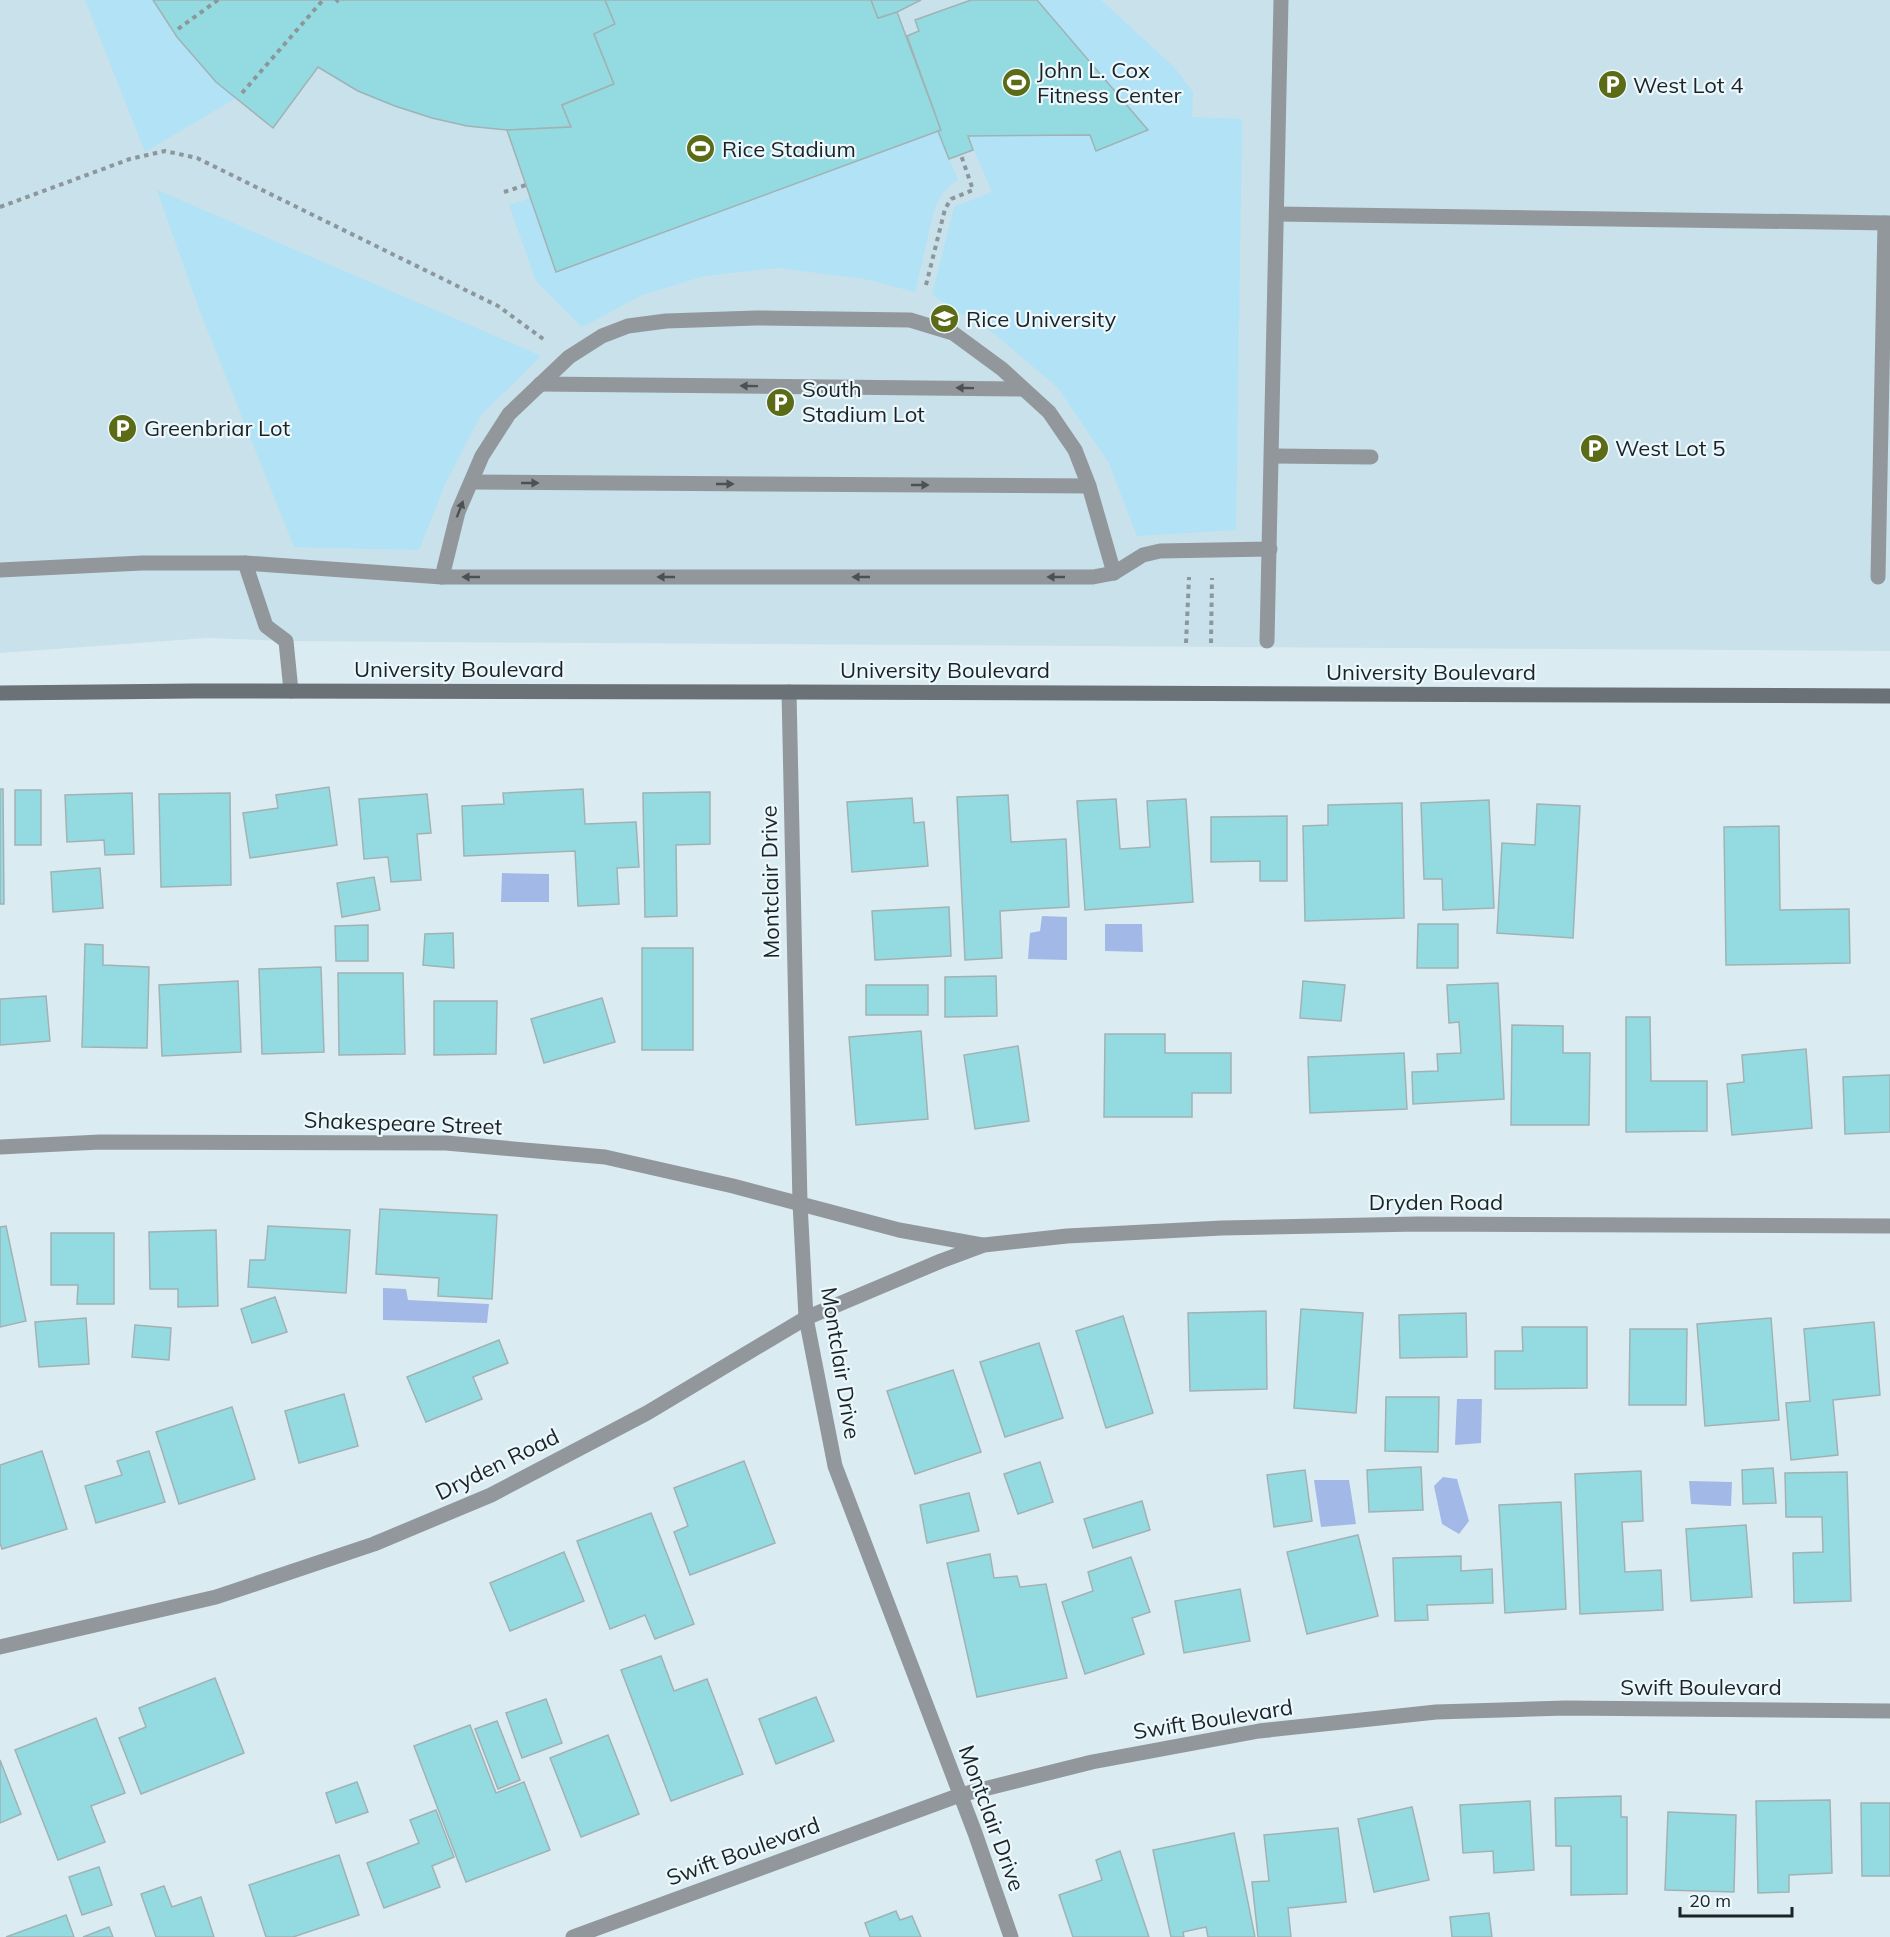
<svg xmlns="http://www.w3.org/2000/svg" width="1890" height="1937" font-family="Mulish,sans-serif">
	<rect width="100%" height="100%" fill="#dbebf2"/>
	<polygon fill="#c9e1eb" points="0,0 1890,0 1890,651 286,641 207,638 0,653"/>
	<g fill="#b1e2f5">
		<path d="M85,0H921L897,12L941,130L938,131L958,180C945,187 940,196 934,210L915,292L865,279L778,268L704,276L642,295L582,327L536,281L509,205L531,198L506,130C455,125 405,114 358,92C344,85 331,76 318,68L273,128L236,98L145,152Z"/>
		<polygon points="1037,0 1101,0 1175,68 1193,92 1192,117 1242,119 1236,530 1137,536 1109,463 1058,388 996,335 932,295 954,207 992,192 968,136 1090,135 1096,151 1148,130"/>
		<polygon points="157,190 541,356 481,415 445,484 419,550 294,547 199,309"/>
	</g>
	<g fill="#a2b8e7">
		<polygon points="502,873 549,874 549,902 501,902"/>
		<polygon points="1042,916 1067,917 1067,960 1028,959 1030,933 1040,931"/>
		<polygon points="1105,924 1142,924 1143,952 1105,951"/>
		<polygon points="383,1288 406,1289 408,1300 489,1304 487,1323 383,1320"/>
		<polygon points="1457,1399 1482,1399 1481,1443 1455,1445"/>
		<polygon points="1443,1477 1457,1479 1469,1521 1459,1534 1442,1524 1434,1486"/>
		<polygon points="1314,1480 1349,1480 1356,1524 1321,1527"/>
		<polygon points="1689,1481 1732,1482 1731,1506 1691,1504"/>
	</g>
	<g fill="#94dbe1" stroke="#a1b2b4" stroke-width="1.5">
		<polygon points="153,0 605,0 615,24 594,34 614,84 562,105 571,127 507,130 467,126 432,118 395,106 358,91 318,67 273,128 216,82 177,37"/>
		<polygon points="605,0 871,0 878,18 897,12 941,130 556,272 507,130 571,127 562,105 614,84 594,34 615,24"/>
		<polygon points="871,0 921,0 897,12 878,18"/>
		<polygon points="971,0 1037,0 1148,130 1096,151 1090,135 968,136 973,150 949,159 938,131 941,130 907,36 919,31 915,20"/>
		<polygon points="329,787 337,845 250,858 243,813 278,808 276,795"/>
		<polygon points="0,789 3,789 4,904 0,904"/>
		<polygon points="583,789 585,824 636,822 639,867 617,868 619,904 578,906 575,851 464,856 462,806 504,804 503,793"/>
		<rect x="15" y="790" width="26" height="55"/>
		<polygon points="710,792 710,844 676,845 677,916 645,917 643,793"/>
		<polygon points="132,793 134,854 105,855 104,840 67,842 65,795"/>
		<polygon points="230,793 231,885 161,887 159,794"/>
		<polygon points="427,794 431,833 417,834 421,880 391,882 388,857 364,859 359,799"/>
		<polygon points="1008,795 1011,842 1066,839 1069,907 1000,911 1002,958 965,960 957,797"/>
		<polygon points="912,798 914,823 924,822 928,866 852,872 847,802"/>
		<polygon points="1116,799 1120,849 1150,847 1147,801 1186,799 1193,902 1085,910 1077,801"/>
		<polygon points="1489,800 1494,908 1443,910 1442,879 1424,879 1421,803"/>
		<polygon points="1402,803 1404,918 1305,921 1303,826 1328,825 1328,805"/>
		<polygon points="1537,804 1580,806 1573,938 1497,933 1502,843 1535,845"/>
		<polygon points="1287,816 1287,881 1260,881 1260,861 1211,862 1211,817"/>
		<polygon points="1779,826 1780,910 1849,909 1850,963 1726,965 1724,827"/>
		<polygon points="100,868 103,908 53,912 51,872"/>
		<polygon points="374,877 380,910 342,917 337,883"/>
		<polygon points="949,907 951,956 875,960 872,911"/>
		<polygon points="1418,924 1458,924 1458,968 1417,968"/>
		<polygon points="368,925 368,961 336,961 335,926"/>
		<polygon points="453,933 454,968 423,965 425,934"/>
		<polygon points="85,944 103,945 103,965 149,967 147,1048 82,1047"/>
		<rect x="642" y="948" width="51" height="102"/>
		<polygon points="321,967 324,1052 262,1054 259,969"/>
		<polygon points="338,973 403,973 405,1054 339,1055"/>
		<polygon points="996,976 997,1016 945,1017 945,977"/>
		<polygon points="238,981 241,1052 162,1056 159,985"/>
		<polygon points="1303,981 1345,985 1341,1021 1300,1018"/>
		<polygon points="1498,983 1504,1099 1413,1104 1412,1072 1438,1071 1437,1054 1461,1053 1459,1022 1449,1023 1447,985"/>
		<rect x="866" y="985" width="62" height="30"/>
		<polygon points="46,996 50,1041 0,1045 0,999"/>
		<polygon points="602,998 615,1042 544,1063 531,1019"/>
		<polygon points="434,1001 497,1001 496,1054 434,1055"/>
		<polygon points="1626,1017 1650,1017 1651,1081 1707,1081 1707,1131 1626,1132"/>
		<polygon points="1512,1025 1563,1026 1563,1053 1590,1053 1589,1125 1511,1125"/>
		<polygon points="921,1031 928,1119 856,1125 849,1037"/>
		<polygon points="1105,1034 1165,1034 1165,1053 1231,1053 1231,1093 1192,1093 1192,1117 1104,1117"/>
		<polygon points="1018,1046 1029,1121 975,1129 964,1055"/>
		<polygon points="1806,1049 1812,1128 1732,1135 1727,1084 1744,1082 1742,1055"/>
		<polygon points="1404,1053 1407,1109 1310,1113 1308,1057"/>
		<polygon points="1890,1075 1890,1132 1845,1134 1843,1077"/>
		<polygon points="380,1209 497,1215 492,1299 438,1296 439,1278 376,1274"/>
		<polygon points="6,1226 26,1321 0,1327 0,1227"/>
		<polygon points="268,1226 350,1230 346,1293 248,1287 250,1260 265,1260"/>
		<polygon points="216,1230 218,1306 178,1307 178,1289 150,1289 149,1232"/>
		<polygon points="51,1233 114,1233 114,1304 77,1304 78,1285 51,1285"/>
		<polygon points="275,1297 287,1332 252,1343 241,1309"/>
		<polygon points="1301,1309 1363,1313 1356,1413 1294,1408"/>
		<polygon points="1266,1311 1267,1389 1190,1391 1188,1313"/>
		<polygon points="1466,1313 1467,1357 1400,1358 1399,1315"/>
		<polygon points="1123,1316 1153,1413 1106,1428 1076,1331"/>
		<polygon points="86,1318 89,1364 39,1367 35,1322"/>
		<polygon points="1771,1318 1779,1420 1705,1426 1697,1324"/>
		<polygon points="1874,1322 1880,1395 1833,1400 1838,1455 1791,1460 1786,1403 1810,1401 1804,1329"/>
		<polygon points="135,1325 171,1328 169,1360 132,1357"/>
		<polygon points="1522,1327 1587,1327 1587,1388 1495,1389 1495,1351 1523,1351"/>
		<polygon points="1630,1329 1687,1329 1686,1405 1629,1405"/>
		<polygon points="499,1340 508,1363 473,1377 482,1399 426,1422 407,1377"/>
		<polygon points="1039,1343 1063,1418 1005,1437 980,1362"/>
		<polygon points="953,1370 981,1452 915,1474 887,1391"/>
		<polygon points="344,1394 358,1446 299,1463 285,1411"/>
		<polygon points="1386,1397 1439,1397 1438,1452 1385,1451"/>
		<polygon points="232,1407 255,1479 179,1504 156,1432"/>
		<polygon points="42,1451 67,1529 2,1549 0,1543 0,1465"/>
		<polygon points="149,1451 165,1502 96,1523 85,1486 122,1475 117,1461"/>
		<polygon points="744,1461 775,1543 690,1575 674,1532 688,1526 674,1488"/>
		<polygon points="1040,1462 1053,1502 1018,1514 1004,1474"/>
		<polygon points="1421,1467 1423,1510 1369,1512 1367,1470"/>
		<polygon points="1773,1468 1776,1503 1743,1504 1742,1470"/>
		<polygon points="1305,1470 1312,1521 1274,1527 1267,1475"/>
		<polygon points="1641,1471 1643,1521 1622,1522 1625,1572 1661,1570 1663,1610 1580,1614 1575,1474"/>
		<polygon points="1847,1472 1851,1601 1794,1603 1793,1553 1823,1552 1822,1517 1786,1517 1785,1473"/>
		<polygon points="969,1493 979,1531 927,1543 920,1505"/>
		<polygon points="1142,1501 1150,1530 1093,1548 1084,1519"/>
		<polygon points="1561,1502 1566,1609 1505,1613 1499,1505"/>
		<polygon points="651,1513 694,1624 655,1639 645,1615 610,1629 577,1541"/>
		<polygon points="1746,1525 1752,1597 1691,1601 1686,1529"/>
		<polygon points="1358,1535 1378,1616 1307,1634 1287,1552"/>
		<polygon points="564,1552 584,1601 510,1631 490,1583"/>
		<polygon points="990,1554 994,1578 1017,1576 1020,1587 1046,1584 1067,1678 977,1697 947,1563"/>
		<polygon points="1461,1556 1461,1571 1492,1569 1493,1603 1427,1605 1428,1620 1395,1621 1393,1558"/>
		<polygon points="1131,1557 1150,1612 1132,1618 1144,1654 1085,1674 1062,1602 1093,1591 1088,1572"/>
		<polygon points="1240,1589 1250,1641 1184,1653 1175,1601"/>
		<polygon points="661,1656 674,1691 707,1679 743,1774 671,1801 621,1670"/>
		<polygon points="215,1678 244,1753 141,1794 119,1738 146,1727 139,1708"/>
		<polygon points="816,1697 834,1741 776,1764 759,1719"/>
		<polygon points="546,1699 562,1743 522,1758 506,1713"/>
		<polygon points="96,1718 125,1793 91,1806 105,1842 58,1860 15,1750"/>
		<polygon points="497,1721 520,1780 498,1789 475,1729"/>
		<polygon points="470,1725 496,1793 524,1782 550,1850 466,1882 414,1746"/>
		<polygon points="608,1735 639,1814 581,1837 550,1758"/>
		<polygon points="0,1760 21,1814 0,1823"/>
		<polygon points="357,1782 368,1812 336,1823 326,1793"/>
		<polygon points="1621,1796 1621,1817 1627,1817 1627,1894 1571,1895 1571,1846 1556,1846 1555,1798"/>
		<polygon points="1830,1800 1832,1873 1789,1875 1789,1892 1758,1893 1756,1801"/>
		<polygon points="1530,1801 1534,1870 1494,1873 1493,1851 1463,1853 1460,1805"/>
		<polygon points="1861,1803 1890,1803 1890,1876 1862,1876"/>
		<polygon points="1412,1807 1429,1880 1374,1892 1358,1819"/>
		<polygon points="436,1810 454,1857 432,1866 440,1887 384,1908 367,1863 419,1843 410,1820"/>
		<polygon points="1668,1812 1736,1815 1734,1892 1665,1890"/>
		<polygon points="1338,1828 1346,1902 1288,1908 1291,1937 1258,1937 1252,1882 1269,1881 1264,1835"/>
		<polygon points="1234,1833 1255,1937 1208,1937 1206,1927 1183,1932 1184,1937 1171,1937 1153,1850"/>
		<polygon points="1120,1851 1149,1937 1073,1937 1059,1895 1102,1880 1096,1860"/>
		<polygon points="339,1855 359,1915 293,1937 266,1937 249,1885"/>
		<polygon points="99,1867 112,1905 82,1915 69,1877"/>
		<polygon points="164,1886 172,1907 201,1897 214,1937 156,1937 141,1894"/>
		<polygon points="896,1911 900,1920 912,1916 921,1937 870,1937 865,1923"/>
		<polygon points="1489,1913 1492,1937 1452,1937 1450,1917"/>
		<polygon points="66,1915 74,1937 6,1937"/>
		<polygon points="109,1927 113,1937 83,1937"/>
	</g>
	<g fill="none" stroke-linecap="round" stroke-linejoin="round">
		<g stroke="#8c979c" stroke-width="4" stroke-dasharray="4.5 4.5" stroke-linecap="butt">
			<polyline points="336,2 338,0"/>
			<polyline points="178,29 218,0"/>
			<polyline points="242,93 323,0"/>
			<polyline points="504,192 526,185"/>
			<polyline points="0,207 130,159 165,151 197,158 498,306 546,341"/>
			<polyline points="926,285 945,209 951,199 973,190 961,155"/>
			<polyline points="1186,643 1189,577"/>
			<polyline points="1211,643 1212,578"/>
		</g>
		<g stroke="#92979c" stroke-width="15">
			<polyline points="1277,214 1890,223"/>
			<polyline points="540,384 1023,389"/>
			<polyline points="1272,456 1371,457"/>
			<polyline points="472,482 1089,486"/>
			<polyline points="245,563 266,626 286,641 291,691"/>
			<polyline points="0,570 142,563 245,563 442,577 1093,577 1114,573 1143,555 1160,551 1270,549"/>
			<polyline points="442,577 458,512 482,456 509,414 569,357 602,336 628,326 666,321 756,318 910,320 953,333 1002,369 1049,412 1075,450 1089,486 1114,573"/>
			<polyline points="1878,577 1885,223"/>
			<polyline points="1267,641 1281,0"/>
		</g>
		<g stroke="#92979c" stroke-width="15">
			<polyline points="789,692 800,1203 806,1318 835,1466 975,1833 1011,1937"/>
			<polyline points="0,1147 100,1142 446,1143 605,1157 733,1186 899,1230 982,1245"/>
			<polyline points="0,1647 216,1597 374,1544 491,1495 647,1413 806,1318 941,1261 984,1245 1067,1236 1222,1228 1418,1224 1890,1226"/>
			<polyline points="573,1937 960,1795 1092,1762 1259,1731 1436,1712 1566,1708 1890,1711"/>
		</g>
		<polyline stroke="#6a7177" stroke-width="15" points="0,693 193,691 789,692 1890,696"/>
	</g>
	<defs><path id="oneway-solid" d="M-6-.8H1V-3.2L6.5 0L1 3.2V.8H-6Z" transform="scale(1.5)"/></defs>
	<g fill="#4c5155">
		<use href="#oneway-solid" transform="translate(749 386) rotate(-179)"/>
		<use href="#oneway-solid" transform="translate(965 388) rotate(-179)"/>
		<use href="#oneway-solid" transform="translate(530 483)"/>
		<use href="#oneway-solid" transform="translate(725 484)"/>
		<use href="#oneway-solid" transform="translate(920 485)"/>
		<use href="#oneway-solid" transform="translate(460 509) rotate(-69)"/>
		<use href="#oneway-solid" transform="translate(471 577) rotate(-180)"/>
		<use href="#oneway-solid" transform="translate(666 577) rotate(-180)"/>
		<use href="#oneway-solid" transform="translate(861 577) rotate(-180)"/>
		<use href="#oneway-solid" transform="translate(1056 577) rotate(-180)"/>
	</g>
	<defs>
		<symbol id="stadium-disc" viewBox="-11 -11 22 22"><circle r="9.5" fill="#5b6b16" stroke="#ebf8fd"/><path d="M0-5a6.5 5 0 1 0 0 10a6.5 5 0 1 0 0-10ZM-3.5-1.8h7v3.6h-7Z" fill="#fff"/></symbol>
		<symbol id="parking-disc" viewBox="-11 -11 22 22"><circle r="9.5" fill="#5b6b16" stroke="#ebf8fd"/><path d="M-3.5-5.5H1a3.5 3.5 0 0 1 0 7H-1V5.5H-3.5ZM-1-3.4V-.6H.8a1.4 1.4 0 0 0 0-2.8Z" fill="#fff"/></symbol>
		<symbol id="university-disc" viewBox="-11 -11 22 22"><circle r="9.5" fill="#5b6b16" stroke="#ebf8fd"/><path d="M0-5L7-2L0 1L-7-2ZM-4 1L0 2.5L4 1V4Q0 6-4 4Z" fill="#fff"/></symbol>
	</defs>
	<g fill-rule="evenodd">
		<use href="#stadium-disc" x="1000" y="66" width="33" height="33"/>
		<use href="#parking-disc" x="1596" y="68" width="33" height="33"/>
		<use href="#stadium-disc" x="684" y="132" width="33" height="33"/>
		<use href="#university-disc" x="928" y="302" width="33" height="33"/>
		<use href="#parking-disc" x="764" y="386" width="33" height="33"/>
		<use href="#parking-disc" x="106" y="412" width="33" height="33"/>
		<use href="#parking-disc" x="1578" y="432" width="33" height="33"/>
	</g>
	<g text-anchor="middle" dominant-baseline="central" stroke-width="4.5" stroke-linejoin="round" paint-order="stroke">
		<g font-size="22" fill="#1d2325" stroke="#ebf8fd" text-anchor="start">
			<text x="1037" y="70">John L. Cox<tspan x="1037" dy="25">Fitness Center</tspan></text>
			<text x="1633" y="85">West Lot 4</text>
			<text x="722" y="149">Rice Stadium</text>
			<text x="966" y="319">Rice University</text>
			<text x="802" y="389">South<tspan x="802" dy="25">Stadium Lot</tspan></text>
			<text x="144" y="428">Greenbriar Lot</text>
			<text x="1615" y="448">West Lot 5</text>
		</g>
		<g font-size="22" fill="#1d2325" stroke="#ebf8fd">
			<text x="459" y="669">University Boulevard</text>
			<text x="945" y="670">University Boulevard</text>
			<text x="1431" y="672">University Boulevard</text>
			<text transform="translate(770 882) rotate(-91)">Montclair Drive</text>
			<text transform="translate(403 1123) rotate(2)">Shakespeare Street</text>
			<text x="1436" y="1202">Dryden Road</text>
			<text transform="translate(841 1363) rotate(81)">Montclair Drive</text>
			<text transform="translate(497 1464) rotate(-26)">Dryden Road</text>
			<text x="1701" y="1687">Swift Boulevard</text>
			<text transform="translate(1213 1719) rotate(-9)">Swift Boulevard</text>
			<text transform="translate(992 1818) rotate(70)">Montclair Drive</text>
			<text transform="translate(743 1851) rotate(-20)">Swift Boulevard</text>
		</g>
	</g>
	<path d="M1680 1907v9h112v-9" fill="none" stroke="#1d2325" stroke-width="3"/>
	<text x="1689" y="1907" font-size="18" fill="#1d2325" stroke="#ebf8fd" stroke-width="4.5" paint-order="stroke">20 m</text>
</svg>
